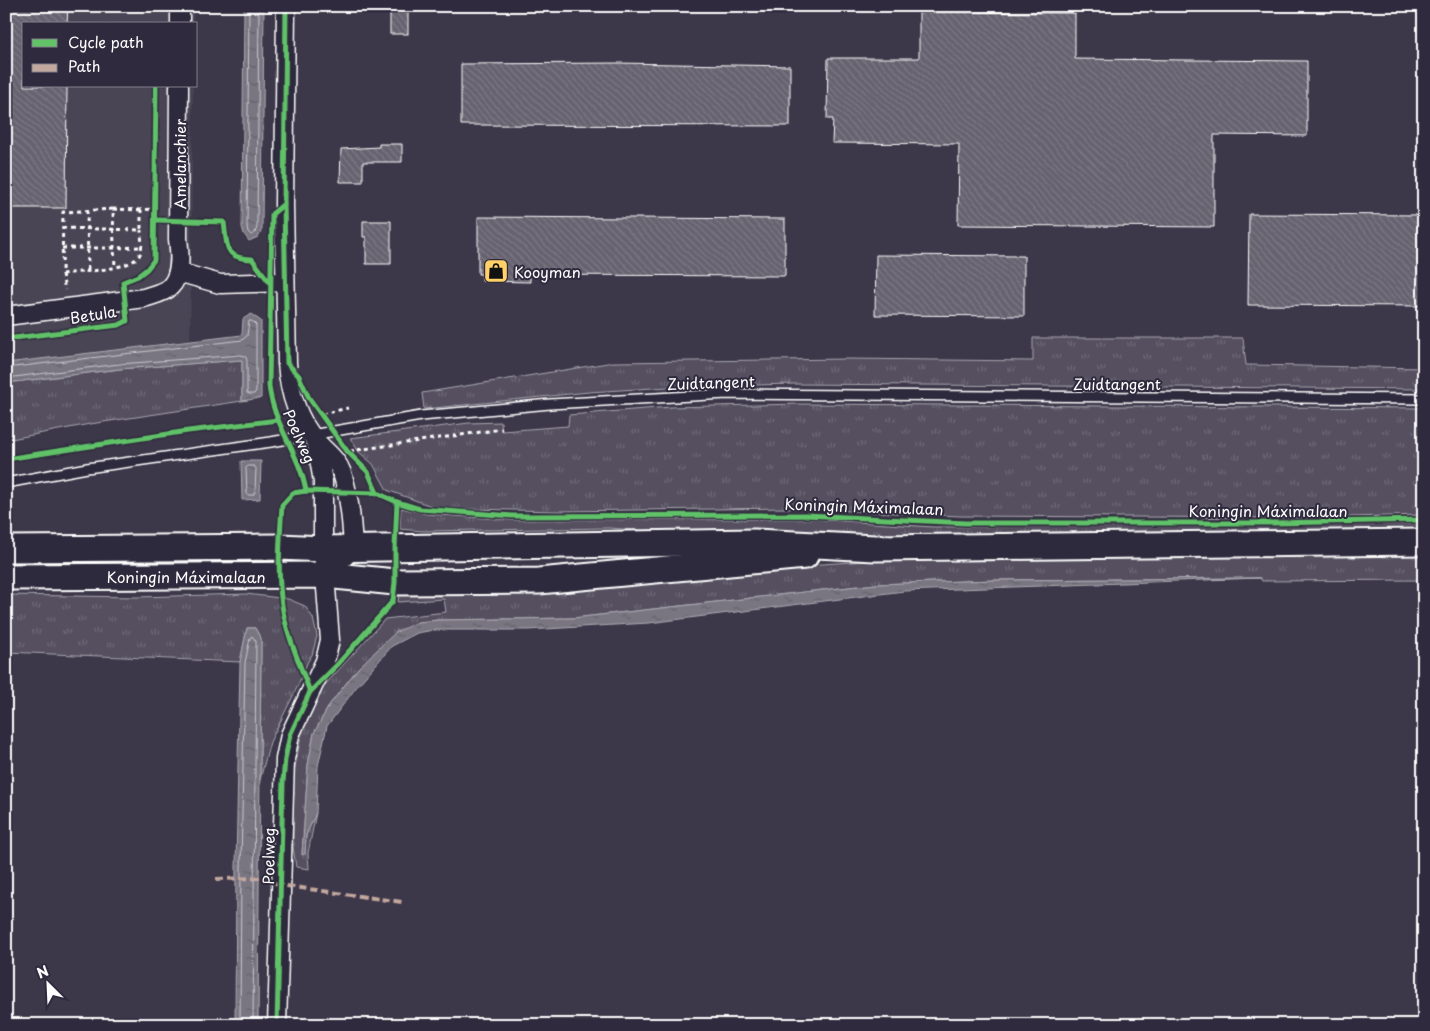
<svg xmlns="http://www.w3.org/2000/svg" width="1430" height="1031" font-family="'Playpen Sans',sans-serif">
	<defs>
		<pattern id="grass-tufts" width="24" height="20" patternUnits="userSpaceOnUse" patternTransform="scale(1.25)"><rect width="24" height="20" fill="#555060"/><path d="M3 7l-1-3M5 7V3M7 7l1-3M15 17l-1-3M17 17v-4M19 17l1-3" fill="none" stroke="#6e6a78"/></pattern>
		<pattern id="water-ripples" width="26" height="14" patternUnits="userSpaceOnUse" patternTransform="scale(1.25)"><rect width="26" height="14" fill="#797682"/><path d="M2 4q2-2 4 0t4 0M15 11q2-2 4 0t4 0" fill="none" stroke="#626167"/></pattern>
		<pattern id="building-back-hatch" width="6" height="6" patternUnits="userSpaceOnUse" patternTransform="scale(1.25)"><rect width="6" height="6" fill="#666270"/><path d="M-1 5l2 2M0 0l6 6M5-1l2 2" fill="none" stroke="#7d7a85"/></pattern>
	</defs>
	<rect width="100%" height="100%" fill="#3c3749"/>
	<filter id="ink" filterUnits="userSpaceOnUse"><feTurbulence type="fractalNoise" baseFrequency=".02" numOctaves="2"/><feDisplacementMap in="SourceGraphic" scale="10" xChannelSelector="R" yChannelSelector="G"/><feConvolveMatrix kernelMatrix="1 2 1 2 8 2 1 2 1" color-interpolation-filters="sRGB"/></filter>
	<g filter="url(#ink)">
		<polygon fill="#494455" points="6,6 194,6 193,24 24,24 24,86 193,86 190,364 6,380"/>
		<g fill="url(#grass-tufts)" stroke="#aaa8b0">
			<polygon points="1033,338 1243,338 1246,365 1424,368 1424,389 795,384 669,387 589,392 424,409 422,393 614,362 848,359 1033,361"/>
			<polygon points="242,360 242,401 90,424 6,440 6,383 120,369"/>
			<polygon points="799,404 1424,408 1424,515 1310,518 961,516 788,508 558,511 471,509 434,507 387,490 373,464 359,452 350,438 469,423 501,422 502,431 568,426 569,415 671,407"/>
			<polygon points="401,508 426,514 511,520 811,519 933,527 1424,524 1424,530 726,537 609,528 422,531 400,529"/>
			<polygon points="1424,551 1424,580 1262,581 1260,578 995,580 876,584 573,618 438,620 418,622 359,667 330,704 314,733 308,765 302,854 305,854 306,835 316,813 308,853 309,869 296,867 293,847 292,782 303,726 323,687 385,619 446,612 444,599 398,602 400,587 735,570 895,559"/>
			<polygon points="246,594 288,599 305,606 313,618 317,636 312,655 308,661 295,692 270,742 260,780 261,639 255,628 247,628 240,662 6,652 6,595 137,597"/>
		</g>
		<g fill="url(#water-ripples)" stroke="#afadb4">
			<polygon points="244,6 264,6 262,229 258,237 249,241 244,234 242,227"/>
			<polygon points="251,314 261,321 261,398 242,401 242,360 120,369 6,383 6,363 242,335 243,319"/>
			<polygon points="241,461 261,461 260,499 242,500"/>
			<polygon points="1260,578 904,591 649,623 528,630 434,630 417,633 392,646 358,685 327,726 318,766 316,813 306,835 305,854 302,855 308,765 314,733 330,704 359,667 396,632 418,622 438,620 573,618 876,584 995,580"/>
			<polygon points="247,628 255,628 261,639 258,1025 235,1025 236,867 240,662"/>
		</g>
		<g fill="none" stroke-linecap="round" stroke-linejoin="round">
			<g stroke="#c9c8cd" stroke-width="1">
				<polyline points="249,6 247,226 248,232 251,235 255,233 257,227 259,6"/>
				<polyline points="6,368 242,340 247,336 249,321 252,321 256,325 256,391 254,394 249,394 247,393 247,360 245,356 241,355 119,364 6,378"/>
				<polygon points="249,466 254,466 256,468 255,492 253,495 248,495 247,493 246,468"/>
				<polyline points="240,1025 241,867 245,663 250,638 252,636 256,641 253,1025"/>
			</g>
		</g>
		<g fill="url(#building-back-hatch)" stroke="#fff">
			<polygon points="6,6 68,6 67,24 24,24 24,86 67,86 66,208 6,208"/>
			<rect x="390" y="6" width="18" height="28"/>
			<polygon points="919,12 1075,13 1075,59 1307,61 1307,136 1214,135 1214,227 958,225 959,144 832,143 833,119 827,119 828,58 919,58"/>
			<polygon points="618,63 790,66 790,126 461,125 461,64"/>
			<polygon points="379,144 402,144 402,162 363,162 363,182 340,182 341,149 379,147"/>
			<polygon points="1249,214 1424,215 1424,306 1248,305"/>
			<polygon points="478,217 785,219 785,276 530,275 530,282 482,281 482,274 478,274"/>
			<polygon points="363,221 391,221 391,264 366,264 366,237 363,237"/>
			<polygon points="876,255 1024,256 1024,316 875,315"/>
		</g>
		<g fill="none" stroke-linecap="round" stroke-linejoin="round">
			<defs>
				<polyline id="lane" points="6,483 87,468 271,442 421,416 550,404 727,394 1424,399"/>
				<g id="street">
					<path d="M286,6L284,204L287,363C289,391 297,419 316,441C325,451 337,459 342,473C350,497 352,524 353,549L325,575"/>
					<polyline points="180,24 180,6"/>
					<polyline points="178,272 220,284 285,282"/>
					<path d="M6,316L144,298C152,295 164,293 170,287C182,275 180,254 178,239L179,86"/>
					<polyline points="277,1025 285,759 290,735 325,661 330,640 323,549 323,482 316,441"/>
				</g>
				<g id="secondary">
					<polyline points="6,549 280,547 323,549 754,542 875,548 1424,542"/>
					<polyline points="6,577 325,575 395,582 539,581 805,556"/>
				</g>
			</defs>
			<use href="#lane" stroke="#fff" stroke-width="12"/>
			<use href="#street" stroke="#fff" stroke-width="21"/>
			<use href="#secondary" stroke="#fff" stroke-width="29"/>
			<g stroke="#fff" stroke-width="3" stroke-dasharray="4 4" stroke-linecap="butt">
				<path d="M113,209L63,212L62,274C80,271 132,271 140,254C143,247 141,237 141,230"/>
				<polyline points="87,210 88,270"/>
				<polyline points="141,210 113,209 114,248 141,247"/>
				<polyline points="62,228 141,230 141,210 154,209"/>
				<polyline points="62,248 114,248 115,267"/>
				<polyline points="62,274 65,290"/>
				<polyline points="322,414 348,408"/>
				<polyline points="350,451 502,429"/>
			</g>
			<use href="#lane" stroke="#2f2a3d" stroke-width="9"/>
			<use href="#street" stroke="#2f2a3d" stroke-width="18"/>
			<use href="#secondary" stroke="#2f2a3d" stroke-width="25"/>
			<polyline stroke="#c3a89e" stroke-width="4" stroke-dasharray="8 4" stroke-linecap="butt" points="216,879 263,878 280,885 402,902"/>
			<defs>
				<g id="cycleway">
					<polyline points="286,6 284,204 287,363 299,376 309,398 347,451 368,472 377,493"/>
					<path d="M284,204L272,214L269,386C273,424 300,454 306,491"/>
					<path d="M155,220L224,222C227,245 224,259 252,259L270,283"/>
					<polyline points="6,339 119,325 127,321 123,282 138,276 147,269 154,260 156,86"/>
					<polyline points="6,459 188,431 278,420"/>
					<path d="M310,692C300,664 286,634 282,605C277,572 280,537 282,505L293,493L306,491L377,493L397,502L420,509L513,516L805,515L966,523H1274L1424,520"/>
					<polyline points="277,1025 283,782 285,759 290,735 310,692 338,664 393,601 395,582 395,548 397,502"/>
				</g>
			</defs>
			<use href="#cycleway" stroke="#2f2a3d" stroke-width="8"/>
			<use href="#cycleway" stroke="#61c268" stroke-width="5"/>
		</g>
	</g>
	<defs>
		<symbol id="shop-square" viewBox="-11 -11 22 22"><rect x="-9" y="-9" width="18" height="18" rx="4" fill="#ffd166" stroke="#2f2a3d"/><path d="M-5-2.5h2.3a2.7 3.5 0 0 1 5.4 0H5L5.5 6h-11ZM-1.5-2.5h3a1.5 2.3 0 0 0-3 0Z" fill="#111"/></symbol>
	</defs>
	<g fill-rule="evenodd">
		<use href="#shop-square" x="482" y="257" width="28" height="28"/>
	</g>
	<g text-anchor="middle" dominant-baseline="central" stroke-width="4" stroke-linejoin="round" paint-order="stroke">
		<g font-size="15" fill="#fff" stroke="#2f2a3d">
			<text transform="translate(179 164) rotate(-90)">Amelanchier</text>
			<text transform="translate(93 314) rotate(-9)">Betula</text>
			<text transform="translate(711 382) rotate(-2)">Zuidtangent</text>
			<text x="1117" y="383">Zuidtangent</text>
			<text transform="translate(300 436) rotate(66)">Poelweg</text>
			<text transform="translate(864 506) rotate(2)">Koningin Máximalaan</text>
			<text x="1268" y="510">Koningin Máximalaan</text>
			<text x="186" y="576">Koningin Máximalaan</text>
			<text transform="translate(268 856) rotate(-89)">Poelweg</text>
		</g>
		<g font-size="15" fill="#fff" stroke="#2f2a3d" text-anchor="start">
			<text x="514" y="271">Kooyman</text>
		</g>
	</g>
	<rect width="1430" height="1031" fill="none" stroke="#2f2a3d" stroke-width="25"/>
	<rect x="12" y="12" width="1405" height="1006" fill="none" stroke="#fff" stroke-width="2" filter="url(#ink)"/>
	<rect x="22" y="22" width="175" height="65" fill="#2f2a3d" stroke="#827f8b"/>
	<rect x="32" y="39" width="25" height="8" fill="#61c268" stroke="#827f8b"/>
	<text x="68" y="48" font-size="15" fill="#ffffff">Cycle path</text>
	<rect x="32" y="64" width="25" height="8" fill="#c3a89e" stroke="#827f8b"/>
	<text x="68" y="72" font-size="15" fill="#ffffff">Path</text>
	<g transform="translate(48 984) rotate(336)" stroke="#2f2a3d" stroke-width="4" paint-order="stroke">
	<path d="M0-4L9 19L0 12L-9 19Z" fill="#ffffff"/>
	<text y="-8" font-size="14" font-weight="bold" text-anchor="middle" fill="#ffffff">N</text>
	</g>
</svg>
